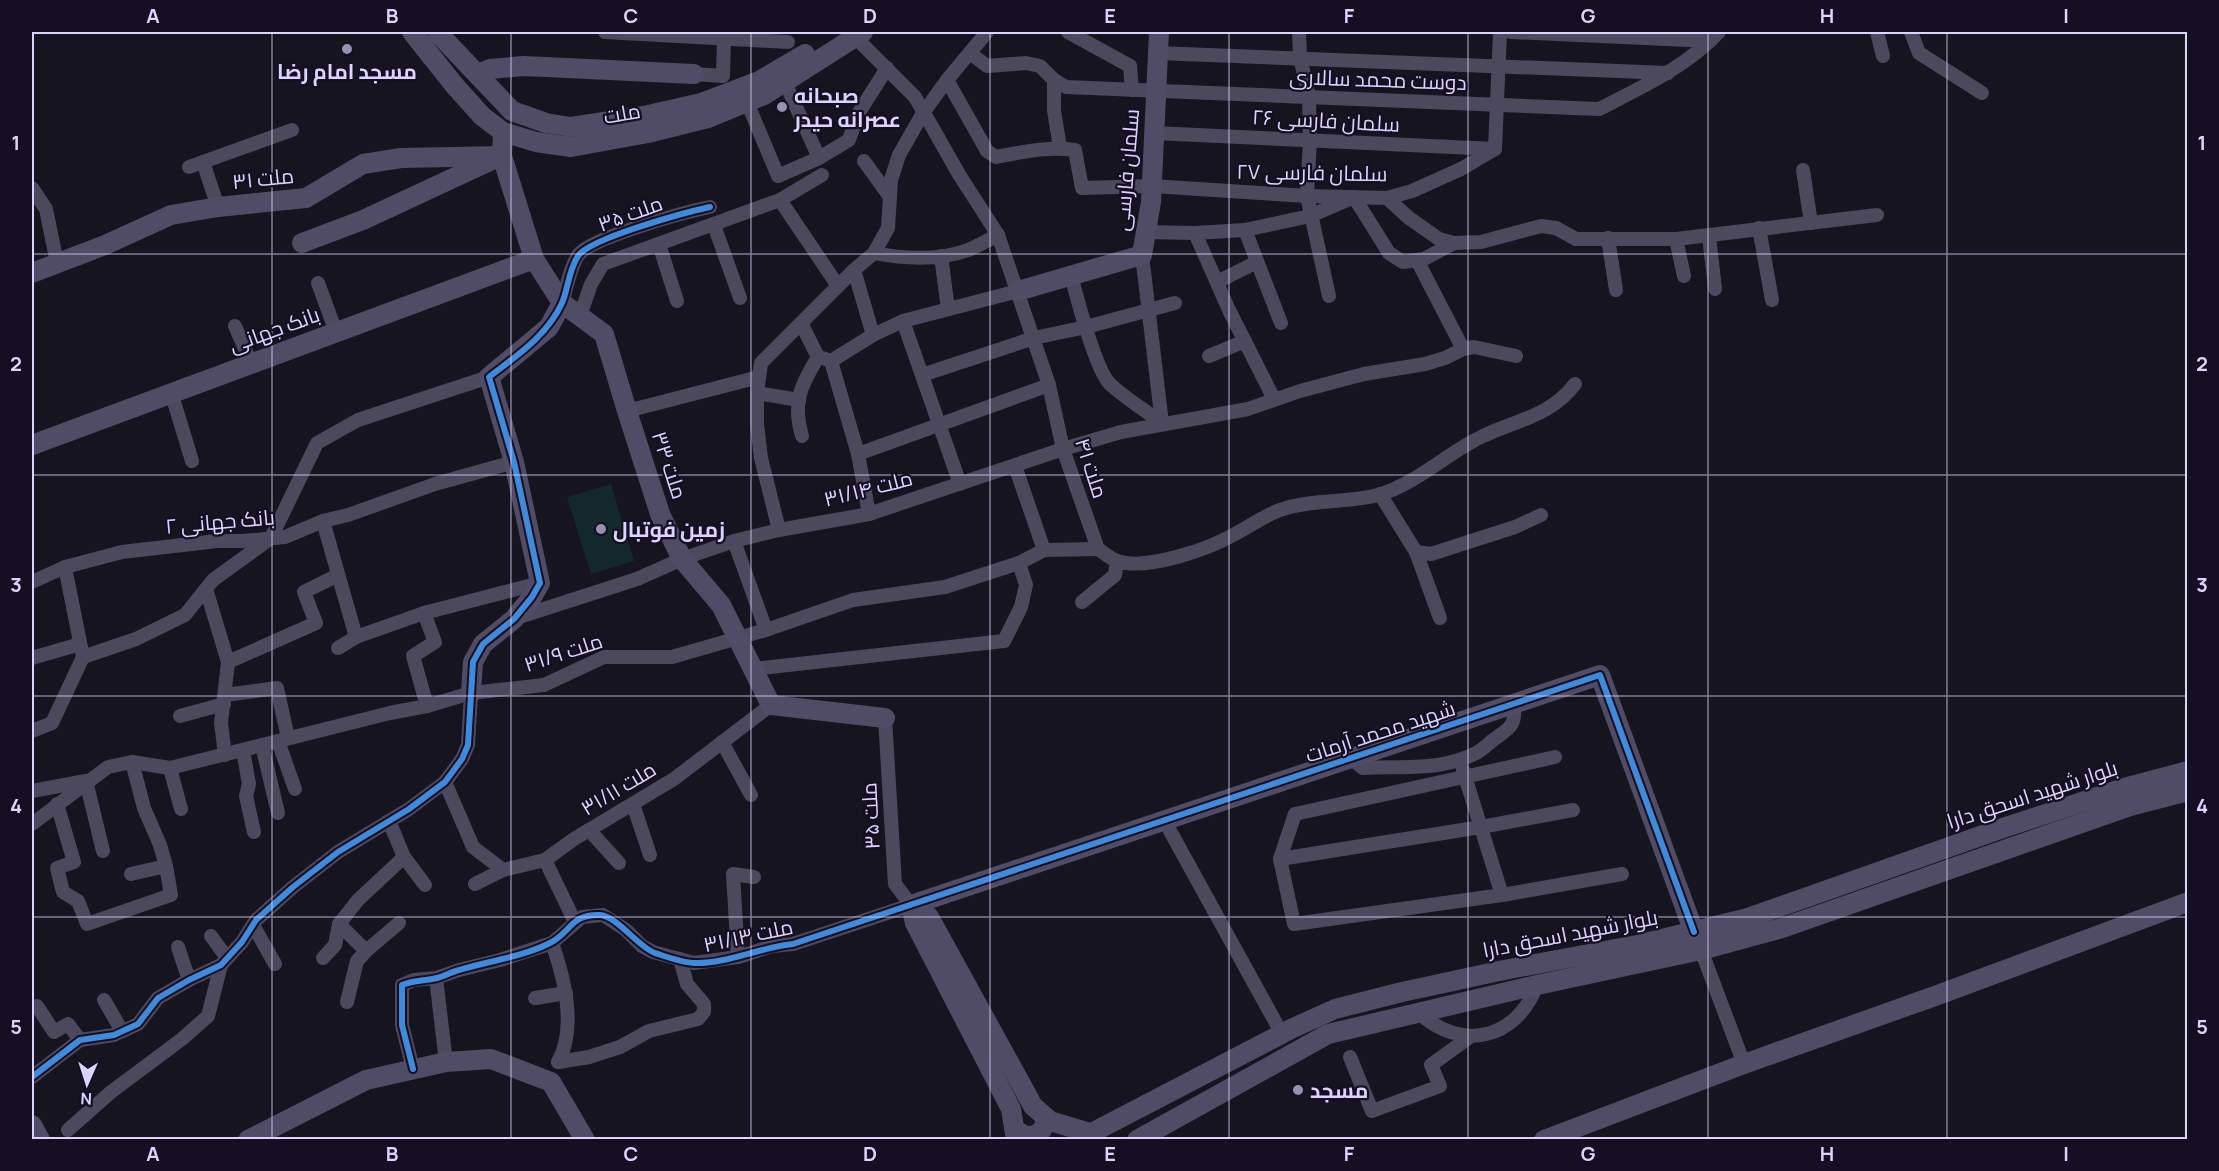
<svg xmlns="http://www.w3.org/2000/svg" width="2219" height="1171" font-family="Manrope,Cairo,sans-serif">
	<rect width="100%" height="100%" fill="#16141e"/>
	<polygon fill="#13282b" points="611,484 634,561 591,574 567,497"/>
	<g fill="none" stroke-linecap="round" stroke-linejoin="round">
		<g stroke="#4c495f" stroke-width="14">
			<polyline points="605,32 788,42"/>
			<polyline points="1068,32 1130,66 1132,90"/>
			<polyline points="1299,32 1300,57 1309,97 1310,140 1307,196 1329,296"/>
			<polyline points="1511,32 1710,41"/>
			<polyline points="1877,32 1883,56"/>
			<polyline points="1911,32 1919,53 1982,93"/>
			<path d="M970,53L987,66L1026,63L1040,66L1054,80L1066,87L1599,109C1642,87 1686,67 1719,32"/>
			<polyline points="1158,53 1668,73"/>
			<polyline points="694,74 723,76 724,38"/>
			<path d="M947,80L987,151L996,157C1023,152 1048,146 1075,150L1082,188L1152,186L1307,196L1387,198L1412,191L1461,169L1495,149"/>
			<polyline points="1054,80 1054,110 1060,148"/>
			<polyline points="785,82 819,158"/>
			<polyline points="747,102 778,176 819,158 849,140 858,114 887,68"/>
			<polyline points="1154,133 1495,149"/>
			<polyline points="1495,149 1500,32"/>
			<polyline points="864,161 890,197"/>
			<polyline points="203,162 218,207"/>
			<polyline points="189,167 292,130"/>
			<polyline points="1803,170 1811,223"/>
			<polyline points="32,188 46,209 57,263"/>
			<polyline points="1387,198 1409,218 1439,239 1454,243 1481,242 1541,226 1556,228 1576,239 1676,239 1877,215"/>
			<polyline points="780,200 838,286"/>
			<polyline points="714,225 740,298"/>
			<polyline points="1759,228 1772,300"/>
			<polyline points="1245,230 1281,323"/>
			<polyline points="1146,232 1195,233 1245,230 1310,216 1354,197 1389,253 1403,262 1424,259 1454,243"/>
			<polyline points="1195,233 1229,310 1274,399"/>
			<polyline points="1709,236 1715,289"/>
			<polyline points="1608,238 1616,290"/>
			<polyline points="1676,239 1684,276"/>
			<polyline points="659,244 677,301"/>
			<path d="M874,253C905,259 938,261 968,250C978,246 988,240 998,235"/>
			<polyline points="1142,255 1162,423"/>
			<polyline points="941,256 948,309"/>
			<polyline points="1417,260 1463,349"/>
			<polyline points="854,270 873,335"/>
			<path d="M1071,275C1077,298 1095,369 1110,384C1126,399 1145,410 1162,423"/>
			<polyline points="1217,282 1257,262"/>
			<polyline points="318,283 336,332"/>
			<polyline points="1018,291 903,321 873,335 831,361 858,454 1049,385"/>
			<path d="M562,303C566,290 571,264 579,254C594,237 685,212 710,207"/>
			<polyline points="580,316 591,284 603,264 780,200 822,175"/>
			<polyline points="903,321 960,484"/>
			<polyline points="801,323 818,357 826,359"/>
			<polyline points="235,326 251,363"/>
			<polyline points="1209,356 1245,341"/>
			<polyline points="922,375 1034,338 1086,327 1175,303"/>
			<polyline points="171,392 192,461"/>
			<polyline points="757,393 799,400"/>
			<polyline points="627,411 759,377"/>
			<path d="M802,436C792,403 801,385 818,357"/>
			<polyline points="858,454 869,514"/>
			<polyline points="1015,466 1044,550"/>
			<polyline points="1380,494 1416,552 1431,554 1515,527 1541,515"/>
			<polyline points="323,521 356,637"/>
			<polyline points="779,530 761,458 757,424 757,393 761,363 854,270 874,253 888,228 891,180 899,155 923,113 947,80 987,32"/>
			<polyline points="734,541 766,630"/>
			<path d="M1098,549C1104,553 1111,559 1117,561C1146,571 1209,549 1235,534C1251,526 1266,514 1283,509C1313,499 1347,503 1378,495C1416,484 1446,454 1481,437C1515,420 1550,417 1575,384"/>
			<polyline points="1416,552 1440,618"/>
			<polyline points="65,567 83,657"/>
			<polyline points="32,582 65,567 122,552 217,541 243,541 285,537 323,521 348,515 435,484 514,462"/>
			<polyline points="206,589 228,662 221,723 225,755"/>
			<polyline points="1082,602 1115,575 1117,561"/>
			<polyline points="424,613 435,642 413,656 427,706"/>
			<polyline points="516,618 637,579 682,559 734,541 779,530 869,514 1063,449 1121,432 1248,409 1300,391 1364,374 1425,364 1445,358 1463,349 1474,347 1516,356"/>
			<polyline points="338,648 356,637 424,613 540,583"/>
			<polyline points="32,658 80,644"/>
			<polyline points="228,662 316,623 304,592 338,575"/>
			<polyline points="753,669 1004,641 1021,607 1026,585 1019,563 1044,550 1098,549 1063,449 1049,385 998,235 960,176 915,97 855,37"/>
			<polyline points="225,695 277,688 288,738"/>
			<polyline points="180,716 224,704"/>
			<polyline points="32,731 52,723 83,657 136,639 185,615 213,580 271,538 317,443 358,420 489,377"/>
			<polyline points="278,741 295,789"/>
			<polyline points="722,742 751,795"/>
			<polyline points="262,745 278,813"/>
			<polyline points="243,750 249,784 246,796 254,832"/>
			<polyline points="1555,757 1295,814 1280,859 1294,924 1502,895 1622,874"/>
			<path d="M1351,758L1363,768C1399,766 1441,771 1474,754C1481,751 1487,745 1493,740C1510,728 1516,726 1514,704"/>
			<polyline points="170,768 181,809"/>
			<polyline points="1463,770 1502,895"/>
			<polyline points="445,782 473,847 503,870"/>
			<polyline points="32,791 86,781 103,851"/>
			<polyline points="57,804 74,862 57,868 63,892 78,901 87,924 171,895 166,866"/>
			<polyline points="633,804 650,855"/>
			<polyline points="1164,820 1282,1034"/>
			<polyline points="389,821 404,857 425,885"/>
			<polyline points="32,824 108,767 132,762 170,768 390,713 427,706 471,693 544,685 604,657 672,657 766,630 853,600 945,587 1019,563"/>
			<polyline points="589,830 619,863"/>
			<polyline points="1280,859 1481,827 1573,810"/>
			<polyline points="545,860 575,922"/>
			<polyline points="131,874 166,866 160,845 144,808 132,762"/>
			<polyline points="475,884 503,870 545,860 574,839 674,779 771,705"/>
			<polyline points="339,924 366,951"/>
			<polyline points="253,925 275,964"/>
			<polyline points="211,936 227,958"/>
			<path d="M552,943C564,977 577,1028 558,1062"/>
			<polyline points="178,947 189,980"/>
			<polyline points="1701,950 1744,1064"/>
			<polyline points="738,957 733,874 754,877"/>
			<polyline points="323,958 335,945 339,924 358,900 404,857"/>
			<polyline points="436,978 446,1062"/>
			<polyline points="535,998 566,993"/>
			<polyline points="104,1000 122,1031"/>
			<polyline points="347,1002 357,961 366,951 399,923"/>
			<polyline points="37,1006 54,1032 68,1024 80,1040"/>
			<path d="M1418,1012C1461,1052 1516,1040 1537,985"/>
			<polyline points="1350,1057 1372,1111 1440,1086 1431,1065 1471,1036"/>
			<polyline points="558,1062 589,1057 620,1047 649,1031 698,1019 704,1012 704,1004 687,984 680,959"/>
			<polyline points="413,1069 402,1025 402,985 414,980 436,978 459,970 500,960 552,943 582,917 603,915 626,930 642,946 653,952 694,963 738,957 772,946 793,944 911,905 895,884 885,718"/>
			<polyline points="32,1077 80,1040 114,1035 138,1024 158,998 189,980 221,965 242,942 256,920 293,887 338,852 409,809 445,782 462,759 468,745 471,693"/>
			<polyline points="68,1130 111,1092 182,1039 208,1016 221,965"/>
		</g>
		<g stroke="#504c65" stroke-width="20">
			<polyline points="412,32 455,86 482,116 503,132 536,142 571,147 648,133 708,118 764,95 863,32"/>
			<polyline points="437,32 512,111 546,123 571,127 644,116 701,103 759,81 805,54"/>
			<polyline points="477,74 490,69 524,66 694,74"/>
			<polyline points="503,132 502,156 534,259 562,303 604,334 627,411 660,514 682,559 721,605 771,705 885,718"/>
			<polyline points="302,243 363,220 492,160"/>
			<polyline points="32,273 105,245 171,215 218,207 306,198 363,164 401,158 502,156"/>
			<polyline points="1018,291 1142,255 1151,202 1159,32"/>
			<polyline points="32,445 534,259"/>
			<polyline points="471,693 473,662 483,644 514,619 532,597 540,583 514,462 489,377 549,327 562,303"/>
			<polyline points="911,905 1600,675 1698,943"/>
			<polyline points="911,905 929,917 1033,1106 1050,1121 1090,1133"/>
			<polyline points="911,905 915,923 1011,1109 1016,1140"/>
			<polyline points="32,1125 40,1140"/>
			<path d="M1016,1130L1025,1136C1039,1136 1044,1131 1046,1118"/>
			<polyline points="248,1140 366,1080 446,1062 491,1059 551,1082 585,1140"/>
			<polyline points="1078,1140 1291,1029 1335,1009 1402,992 1504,970 1637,945 1748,918 2003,828 2124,788 2188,771"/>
			<polyline points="1137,1140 1328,1034 1537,985 1701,950 1782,928 2130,806 2188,791"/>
			<polyline points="1544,1140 1744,1064 1935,996 2188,902"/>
		</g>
		<defs>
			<g id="cycleway">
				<path d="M413,1069L402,1025V985C414,980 425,981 437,978C445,976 451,972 459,970C489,961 522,957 550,943C571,933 570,914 600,915C617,916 638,947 655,953C667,957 683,963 695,963C726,964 761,947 793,944L1600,675L1694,932"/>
				<path d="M32,1077L80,1040L114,1035L138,1024L158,998L189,980L221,965L242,942L256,920L293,887L338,852L409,809L445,782L462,759L468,745L473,662L483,644L514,619L532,597L540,583L514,462L489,377C516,356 547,336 562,303C568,289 569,269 578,256C590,238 687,212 710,207"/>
			</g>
		</defs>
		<use href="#cycleway" stroke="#140f23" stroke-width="10"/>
		<use href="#cycleway" stroke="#408adc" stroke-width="6"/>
	</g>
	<path fill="none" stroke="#dcd4fd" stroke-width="1.5" stroke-opacity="0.55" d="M272,32V1140M511,32V1140M751,32V1140M990,32V1140M1229,32V1140M1468,32V1140M1708,32V1140M1947,32V1140M32,254H2188M32,475H2188M32,696H2188M32,917H2188"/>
	<g fill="#9791af" stroke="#140f23" stroke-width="2">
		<circle cx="347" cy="49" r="6"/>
		<circle cx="782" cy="107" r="6"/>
		<circle cx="601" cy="529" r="6"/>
		<circle cx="1298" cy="1090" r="6"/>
	</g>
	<g text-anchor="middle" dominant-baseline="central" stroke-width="4.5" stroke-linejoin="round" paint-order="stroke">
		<g font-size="21" font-weight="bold" fill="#dcd4fd" stroke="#140f23" text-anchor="start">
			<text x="347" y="71" text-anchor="middle">مسجد امام رضا</text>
			<text x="794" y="95">صبحانه<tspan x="794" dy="24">عصرانه حیدر</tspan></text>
			<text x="613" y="529">زمین فوتبال</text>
			<text x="1310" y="1090">مسجد</text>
		</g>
		<g font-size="21" fill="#dcd4fd" stroke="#140f23">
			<text transform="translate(1378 79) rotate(2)">دوست محمد سالاری</text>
			<text transform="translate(622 113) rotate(-10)">ملت</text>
			<text transform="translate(1326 120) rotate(3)">سلمان فارسی ۲۶</text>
			<text transform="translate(1126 170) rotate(-85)">سلمان فارسی</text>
			<text transform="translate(1312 172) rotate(1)">سلمان فارسی ۲۷</text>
			<text transform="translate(263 178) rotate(-6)">ملت ۳۱</text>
			<text transform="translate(630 213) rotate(-20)">ملت ۳۵</text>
			<text transform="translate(274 329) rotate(-20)">بانک جهانی</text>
			<text transform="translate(670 465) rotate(72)">ملت ۳۳</text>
			<text transform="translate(1092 468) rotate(72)">ملت ۴۱</text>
			<text transform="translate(868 488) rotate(-14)">ملت ۳۱/۱۴</text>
			<text transform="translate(220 521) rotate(-5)">بانک جهانی ۲</text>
			<text transform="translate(563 652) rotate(-18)">ملت ۳۱/۹</text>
			<text transform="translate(1380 731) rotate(-18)">شهید محمد آرمات</text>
			<text transform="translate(618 788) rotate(-31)">ملت ۳۱/۱۱</text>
			<text transform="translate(2032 794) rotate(-18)">بلوار شهید اسحق دارا</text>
			<text transform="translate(870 816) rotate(-93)">ملت ۳۵</text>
			<text transform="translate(1570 933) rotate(-11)">بلوار شهید اسحق دارا</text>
			<text transform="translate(748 935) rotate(-12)">ملت ۳۱/۱۳</text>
		</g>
	</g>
	<rect width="2219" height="1171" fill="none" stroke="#140f23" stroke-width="66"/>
	<g transform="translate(87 1084) rotate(183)" stroke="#140f23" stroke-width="4.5" paint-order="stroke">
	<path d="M0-4.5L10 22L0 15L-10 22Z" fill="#dcd4fd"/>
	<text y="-9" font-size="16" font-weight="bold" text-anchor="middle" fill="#dcd4fd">N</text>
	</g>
	<rect x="33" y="33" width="2153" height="1105" fill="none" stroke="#dcd4fd" stroke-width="2"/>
	<g font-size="20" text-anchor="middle" font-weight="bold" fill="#dcd4fd">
		<text x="153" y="23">A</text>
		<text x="392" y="23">B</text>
		<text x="631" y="23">C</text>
		<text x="870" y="23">D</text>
		<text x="1110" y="23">E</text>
		<text x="1349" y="23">F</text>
		<text x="1588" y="23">G</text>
		<text x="1827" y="23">H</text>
		<text x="2066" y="23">I</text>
		<text x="16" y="150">1</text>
		<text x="2202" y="150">1</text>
		<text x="16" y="371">2</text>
		<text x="2202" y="371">2</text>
		<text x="16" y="592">3</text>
		<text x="2202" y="592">3</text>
		<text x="16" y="813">4</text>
		<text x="2202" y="813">4</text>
		<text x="16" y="1034">5</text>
		<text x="2202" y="1034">5</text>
		<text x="153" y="1161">A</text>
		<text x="392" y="1161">B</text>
		<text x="631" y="1161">C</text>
		<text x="870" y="1161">D</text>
		<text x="1110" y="1161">E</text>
		<text x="1349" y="1161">F</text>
		<text x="1588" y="1161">G</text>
		<text x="1827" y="1161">H</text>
		<text x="2066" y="1161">I</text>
	</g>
</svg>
